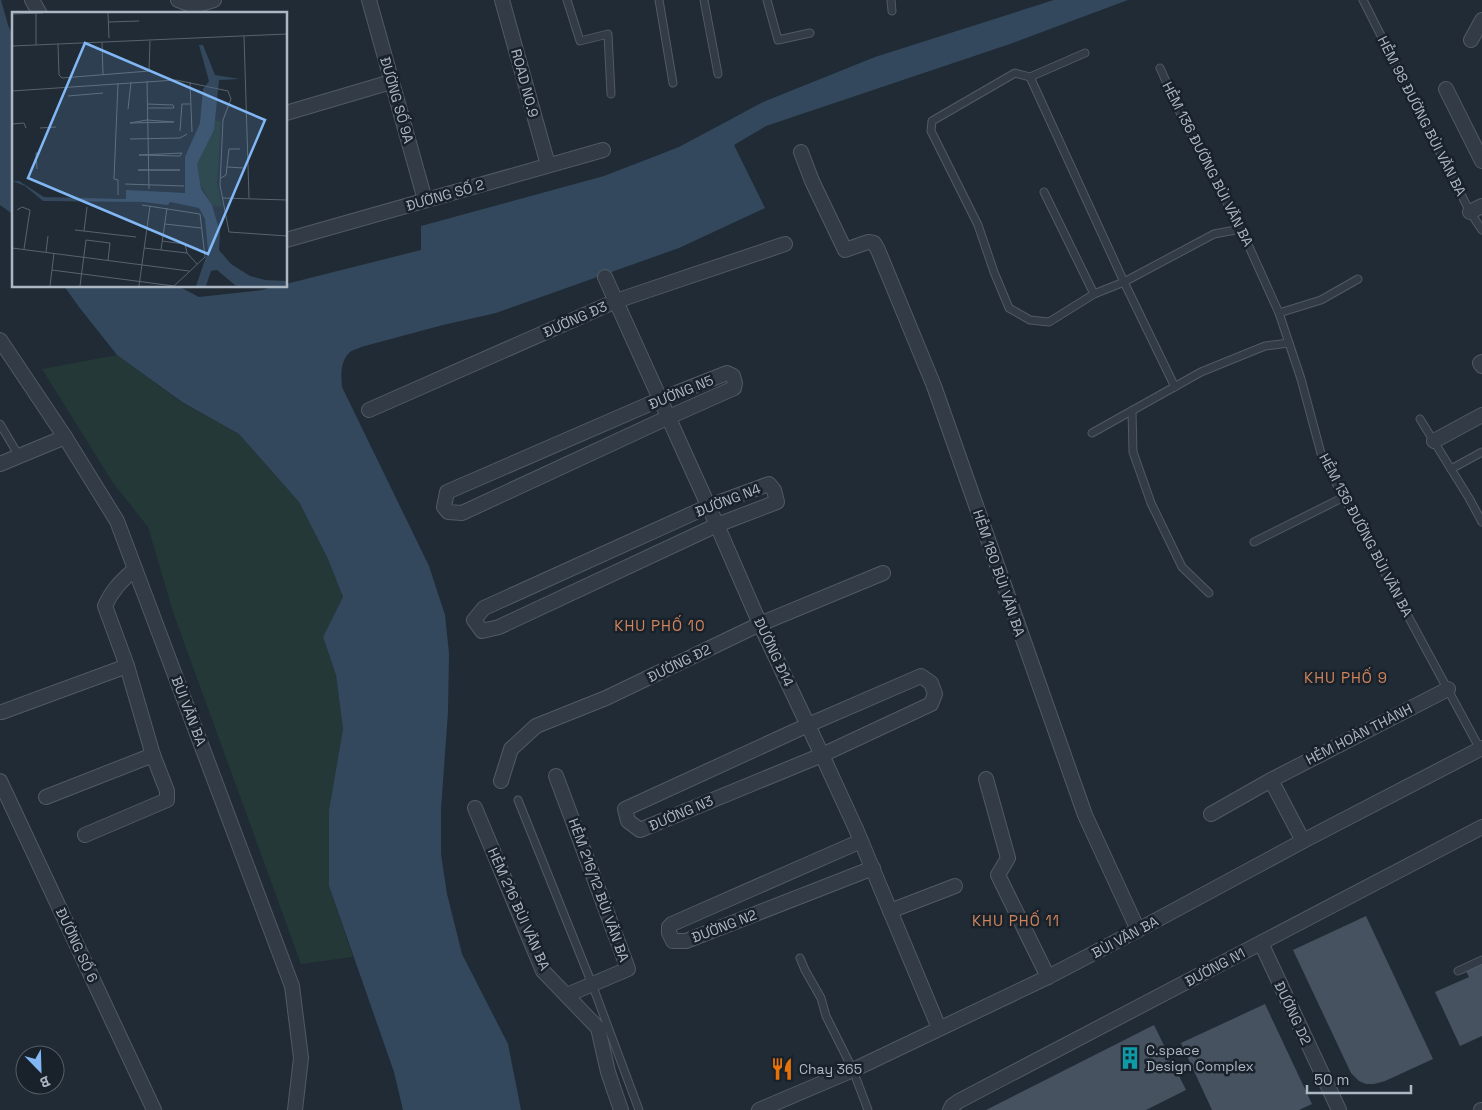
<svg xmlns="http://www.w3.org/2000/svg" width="1482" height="1110" font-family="'Space Grotesk',sans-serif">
	<rect width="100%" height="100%" fill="#202b35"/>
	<polygon fill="#233837" points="117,355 181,402 239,434 299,502 328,559 343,597 323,637 336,675 343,729 329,810 329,886 353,957 301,964 174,615 148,527 113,483 42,369"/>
	<g fill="#33485d">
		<polygon points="0,0 1,0 8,25 14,38 14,215 0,205"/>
		<path d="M1054,0H1128L1010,44L766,126L734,145L765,208L679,248L496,313L443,325L361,347C358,349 352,350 350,352C340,361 341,375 342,387L429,566L445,615L449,653L448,712L441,809V854L447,894L462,954L508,1044L521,1110H403L394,1072L329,886V810L343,729L336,675L323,637L343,597L328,559L299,502L239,434L182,402L117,355L79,307L64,286H178L199,297L262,290L276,286H286V284L421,250V226L604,176L679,147L763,102L875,57Z"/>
	</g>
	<g fill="#46525f">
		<polygon points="1366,916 1433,1059 1385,1081 1374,1084 1366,1084 1359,1081 1351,1073 1293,950"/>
		<polygon points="1482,963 1482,1036 1460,1046 1435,992 1469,977 1466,971"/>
		<polygon points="1265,1004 1312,1104 1299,1110 1212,1110 1181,1043"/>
		<polygon points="1154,1025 1186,1090 1146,1110 986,1110"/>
	</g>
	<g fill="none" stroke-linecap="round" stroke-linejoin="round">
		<defs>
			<g id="service">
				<polyline points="567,0 580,41 608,34 611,94"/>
				<polyline points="659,0 673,83"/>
				<polyline points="704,0 718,74"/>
				<polyline points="767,0 778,40 810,33"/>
				<polyline points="891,0 892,11"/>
				<polyline points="1363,0 1470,212 1482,230"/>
				<polyline points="1085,53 1030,77 1015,73 932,121 931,131 978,225 994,272 1009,308 1030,320 1049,322 1094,294 1124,282 1214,234 1241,229"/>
				<polyline points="1160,68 1182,117 1241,229 1279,313 1301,379 1322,457 1480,749"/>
				<polyline points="1030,77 1124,282 1175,387"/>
				<polyline points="1044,192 1094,294"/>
				<polyline points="1279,313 1321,300 1358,279"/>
				<polyline points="1132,411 1133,452 1151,503 1182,567 1209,593"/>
				<polyline points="1420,419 1469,498 1482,522"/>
				<polyline points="0,424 19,456"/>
				<polyline points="1092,433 1201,372 1265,346 1289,343"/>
				<polyline points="1451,469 1482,452"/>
				<polyline points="1254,542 1344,497"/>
				<polyline points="518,800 592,984 639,1110"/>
				<polyline points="800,958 805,970 821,998 826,1016 853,1070 868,1110"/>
				<polyline points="1458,971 1482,960"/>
			</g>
			<g id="minor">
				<polyline points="32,0 40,14"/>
				<polyline points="178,0 194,6 214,0"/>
				<polyline points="369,0 425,200"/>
				<polyline points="502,0 548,165"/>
				<polyline points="1471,40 1482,20"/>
				<polyline points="1446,89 1482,161"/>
				<polyline points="286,113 391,82"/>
				<polyline points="801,152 812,181 845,250 868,242 874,243 878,250 934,386 1085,815 1138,930"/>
				<polyline points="1470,212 1482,206"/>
				<polyline points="286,240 603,150"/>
				<polyline points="605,277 717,525 760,624 822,755 856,829 939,1028"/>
				<polyline points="0,340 65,437 117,521 292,986 301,1058 295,1110"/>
				<polyline points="1482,362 1480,363 1482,366"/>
				<polygon points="727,373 733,376 735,383 734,388 669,417 462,513 448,512 444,507 447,492 661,399"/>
				<polyline points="369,410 616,301 785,244"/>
				<polyline points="1434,441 1482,415"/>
				<polyline points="0,464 65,437"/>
				<polygon points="769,484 774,490 777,502 717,525 499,627 482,631 474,620 484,608 709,506"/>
				<polygon points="921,676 931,683 935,694 931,704 822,755 640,830 628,821 625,809 808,725"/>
				<polyline points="2,712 127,666"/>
				<polyline points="556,776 628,969 567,995"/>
				<polyline points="986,779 1008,858 998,875 1048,977"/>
				<polyline points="1271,780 1303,841"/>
				<polyline points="0,781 154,1110"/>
				<polyline points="501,781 511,749 536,726 606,698 760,624 883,573"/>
				<polyline points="46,797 153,755"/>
				<polyline points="475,808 543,971 598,1028 608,1072 621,1110"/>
				<polyline points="1211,814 1271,780 1448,689"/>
				<path d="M85,835L167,800V791L153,755L127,666L105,606C112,590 122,580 135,569"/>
				<polyline points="861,841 672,924 669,927 669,933 673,941 686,941 873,868"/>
				<polyline points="890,911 955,886"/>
				<polyline points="1261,943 1339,1110"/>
				<polyline points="759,1110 853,1070 1048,977 1138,930 1303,841 1482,748"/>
				<polyline points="950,1110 952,1106 959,1101 1482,827"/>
				<polyline points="1481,1110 1482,1110"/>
			</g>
		</defs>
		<use href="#service" stroke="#515a64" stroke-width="9"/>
		<use href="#minor" stroke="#515a64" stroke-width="16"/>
		<use href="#service" stroke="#333c46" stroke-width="7"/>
		<use href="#minor" stroke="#333c46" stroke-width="14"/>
	</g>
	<defs>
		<symbol id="building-bare" viewBox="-9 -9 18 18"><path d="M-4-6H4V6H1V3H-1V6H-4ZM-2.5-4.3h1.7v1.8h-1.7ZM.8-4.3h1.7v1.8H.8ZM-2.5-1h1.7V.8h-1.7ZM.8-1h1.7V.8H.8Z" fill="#0f9aa8" stroke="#19212a" stroke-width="2.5" paint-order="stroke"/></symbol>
		<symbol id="restaurant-bare" viewBox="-9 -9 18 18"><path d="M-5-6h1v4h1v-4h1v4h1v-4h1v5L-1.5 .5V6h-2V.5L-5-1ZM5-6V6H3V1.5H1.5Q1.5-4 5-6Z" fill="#e8710a" stroke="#19212a" stroke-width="2.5" paint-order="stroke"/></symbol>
	</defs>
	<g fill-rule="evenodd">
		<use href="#building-bare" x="1114" y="1042" width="32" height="32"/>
		<use href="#restaurant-bare" x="766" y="1053" width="32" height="32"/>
	</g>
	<g text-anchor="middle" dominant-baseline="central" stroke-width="5" stroke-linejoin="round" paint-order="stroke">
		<g font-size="14" fill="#adb7c3" stroke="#19212a">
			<text transform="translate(525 83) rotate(75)">ROAD NO.9</text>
			<text transform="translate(397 100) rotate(74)">ĐƯỜNG SỐ 9A</text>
			<text transform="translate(1422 116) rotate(63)">HẺM 98 ĐƯỜNG BÙI VĂN BA</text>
			<text transform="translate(1208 164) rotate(63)">HẺM 136 ĐƯỜNG BÙI VĂN BA</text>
			<text transform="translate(445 195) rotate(-16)">ĐƯỜNG SỐ 2</text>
			<text transform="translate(575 319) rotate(-24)">ĐƯỜNG Đ3</text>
			<text transform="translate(681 392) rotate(-22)">ĐƯỜNG N5</text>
			<text transform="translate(728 500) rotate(-21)">ĐƯỜNG N4</text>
			<text transform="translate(1366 535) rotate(62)">HẺM 136 ĐƯỜNG BÙI VĂN BA</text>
			<text transform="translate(999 573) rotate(71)">HẺM 180 BÙI VĂN BA</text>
			<text transform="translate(774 652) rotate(65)">ĐƯỜNG Đ14</text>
			<text transform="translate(679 663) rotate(-26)">ĐƯỜNG Đ2</text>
			<text transform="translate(189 711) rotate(69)">BÙI VĂN BA</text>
			<text transform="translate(1359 734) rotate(-27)">HẺM HOÀN THÀNH</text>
			<text transform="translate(681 813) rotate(-23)">ĐƯỜNG N3</text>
			<text transform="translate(599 890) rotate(70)">HẺM 216/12 BÙI VĂN BA</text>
			<text transform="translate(519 909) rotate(66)">HẺM 216 BÙI VĂN BA</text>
			<text transform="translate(724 926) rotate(-21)">ĐƯỜNG N2</text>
			<text transform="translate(1125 937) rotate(-28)">BÙI VĂN BA</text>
			<text transform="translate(77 945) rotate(65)">ĐƯỜNG SỐ 6</text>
			<text transform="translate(1215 967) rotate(-28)">ĐƯỜNG N1</text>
			<text transform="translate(1293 1013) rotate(65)">ĐƯỜNG D2</text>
		</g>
		<g font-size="14" fill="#adb7c3" stroke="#19212a" text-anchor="start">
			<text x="1146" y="1050">C.space<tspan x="1146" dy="16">Design Complex</tspan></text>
			<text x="799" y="1069">Chay 365</text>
		</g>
		<g font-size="15" letter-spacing="1" fill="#cf845c" stroke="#19212a">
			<text x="660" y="625">KHU PHỐ 10</text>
			<text x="1346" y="677">KHU PHỐ 9</text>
			<text x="1016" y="920">KHU PHỐ 11</text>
		</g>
	</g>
	<g transform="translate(12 12)">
		<rect width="275" height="275" fill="#202b35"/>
		<path d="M202,108L209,110L205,171L210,195L200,193L185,166V152L202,118Z" fill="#233837"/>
		<path d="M187,33H191L203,63L228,67L207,68L202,118L185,152L189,177L200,193L208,220L207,238L219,252L238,264L253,268L275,269V274H224L205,258L199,259L194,274H184L196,239L193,207L187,196L158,190L156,193L132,190L31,189L13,174L0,169H7L32,185L109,187H114V178L173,181V145L188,111L191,77L197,69Z" fill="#33485d"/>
		<path fill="none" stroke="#58636e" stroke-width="1" d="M24,1V33M96,1L97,26M0,2L31,1M96,10L127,9M232,24L237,186M90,30L91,63M46,32L47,63L50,66L137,59L138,29M0,34L275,22M135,69L137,177M178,70L180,120M106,71L102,167L106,168V183M0,79L164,68L216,79L219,87L211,108L208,173L217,220L275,224M56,84L91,81M135,92L161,93L162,96M135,96H162M116,97L119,70M118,111L135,108L162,110M118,111L162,110M0,112L12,111L14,116M28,116L44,115M168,119L170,92H178M118,127L168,126L175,122M127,143L168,144L170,141M127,143L170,141M215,155L232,156M25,157L24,141H28M126,158H168M126,158H168M209,166L214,163L217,137H228M113,172L172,174M210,186L275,188M130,193L188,202L193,245L162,274M5,198L10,195L18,198L12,237M153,212L189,216M63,218L124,225M72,219L75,195M150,229L173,232L175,241M0,236L177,259M132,236L175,241L185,252M149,238L155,196M34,240L36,224M40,258L162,274M38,274L42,241M68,274L74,228L98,231L96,248M127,274L138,194"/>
		<path fill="#81b7f4" fill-opacity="0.15" stroke="#81b7f4" stroke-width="2.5" d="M73,31L253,108L196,242L16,166Z"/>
		<rect width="275" height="275" fill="none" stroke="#adb7c3" stroke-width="2.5"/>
	</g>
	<g transform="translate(40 1070) rotate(157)"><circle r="24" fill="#19212a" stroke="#545d67"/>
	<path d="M0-4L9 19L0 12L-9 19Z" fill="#81b7f4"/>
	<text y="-8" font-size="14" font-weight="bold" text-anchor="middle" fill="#adb7c3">B</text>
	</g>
	<path d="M1307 1085v8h104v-8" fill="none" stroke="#adb7c3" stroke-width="2.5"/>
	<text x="1314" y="1085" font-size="15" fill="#adb7c3" stroke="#19212a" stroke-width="4" paint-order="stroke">50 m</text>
</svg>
